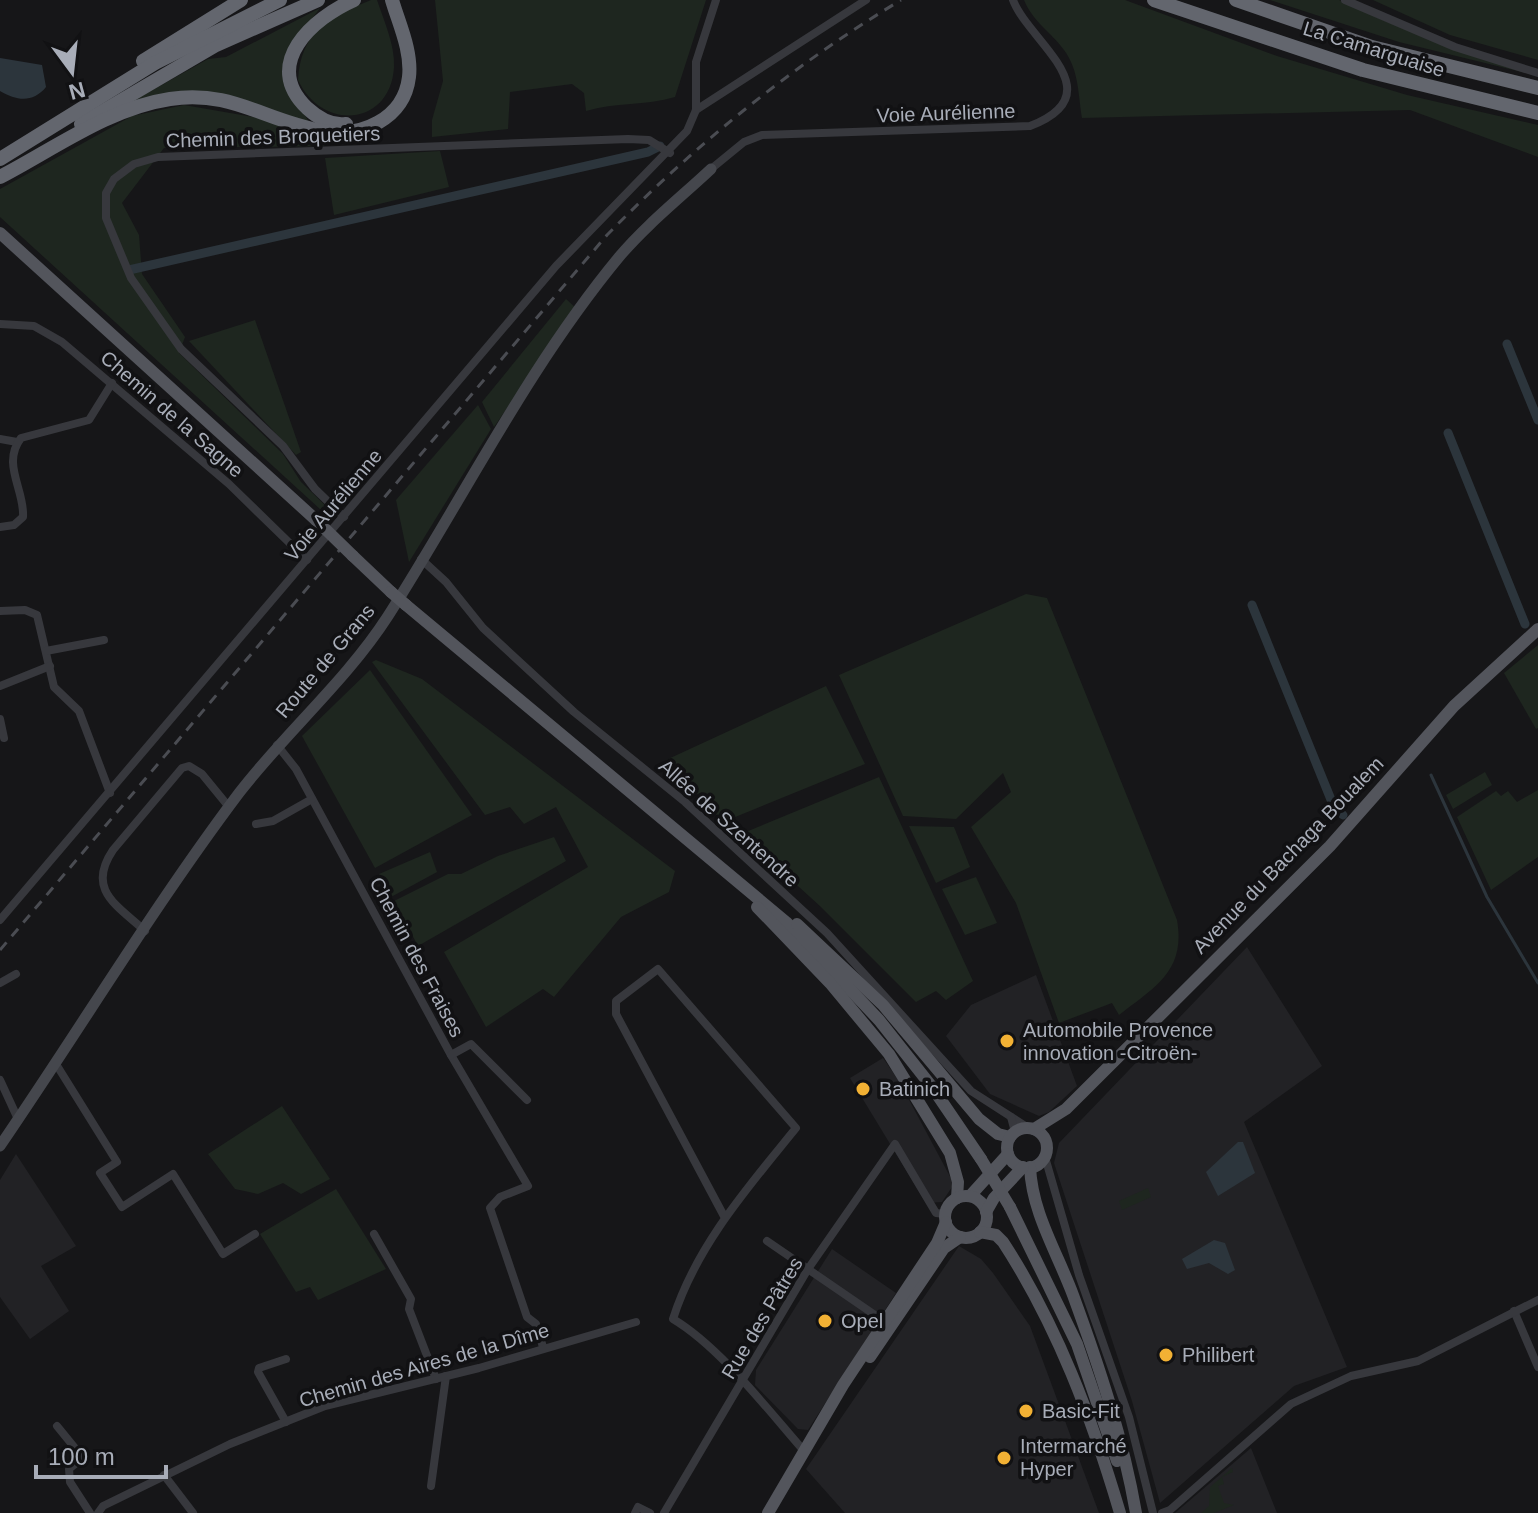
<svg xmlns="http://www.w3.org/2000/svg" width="1538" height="1513" font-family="Arial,sans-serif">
	<rect width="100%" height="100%" fill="#161618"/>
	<g fill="#222225">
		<polygon points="1247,947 1322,1066 1244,1122 1347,1367 1294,1386 1160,1503 1132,1401 1054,1163 1059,1143"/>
		<polygon points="1036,975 1077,1086 1049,1112 1039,1116 990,1094 946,1036 971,1005"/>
		<polygon points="883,1058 899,1081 954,1184 942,1202 926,1203 850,1078"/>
		<polygon points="16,1154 76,1246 41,1266 69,1311 30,1339 0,1297 0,1180"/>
		<polygon points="959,1246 981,1259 993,1273 1030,1326 1099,1513 845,1513 806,1469"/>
		<polygon points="832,1249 896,1293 808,1430 798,1429 755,1385 756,1370"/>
		<polygon points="1251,1448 1277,1513 1175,1513"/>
	</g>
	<g fill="#1e261f">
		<path d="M371,0H377C384,21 395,45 394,67C391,125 323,133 298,80C301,31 329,17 371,0Z"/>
		<path d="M435,0H706L675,97C646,106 615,102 586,111L584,93L572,84L510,92L508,129L432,137V120L443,81Z"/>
		<path d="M1024,0H1125L1277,56L1407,95L1538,125V157L1410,110L1082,118C1078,94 1079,70 1064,50C1051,32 1033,22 1024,0Z"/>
		<polygon points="1270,0 1339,0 1385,21 1538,76 1399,42"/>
		<polygon points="1373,0 1538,0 1538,60 1450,35"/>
		<path d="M320,8C302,34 278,47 287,85C290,100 304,109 309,123L247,101H133L208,59L226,57Z"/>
		<polygon points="184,105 265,119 326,146 164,148 122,203 139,235 142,274 185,337 179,353 283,454 301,482 331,511 332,520 0,217 0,189 132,116"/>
		<polygon points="440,151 449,187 334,215 325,158"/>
		<polygon points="566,299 576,308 494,427 482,402"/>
		<polygon points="255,320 301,452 296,455 189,341"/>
		<polygon points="478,405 491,429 409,562 396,500"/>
		<path d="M1026,594L1047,598L1177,920C1186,971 1155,987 1119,1015L1112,1003L1059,1023L1016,903L971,827L1011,792L1003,773L956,819L903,816L839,675Z"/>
		<polygon points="1538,645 1538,728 1536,729 1504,673"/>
		<polygon points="376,660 422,679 675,871 669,892 621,917 554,997 543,989 486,1027 444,952 588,867 556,807 524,824 510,807 485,815 372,662"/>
		<polygon points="370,670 472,815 375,868 302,736"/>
		<polygon points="826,686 865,764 723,822 666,760"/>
		<polygon points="1485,772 1492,785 1453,809 1446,795"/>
		<polygon points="879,777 973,981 946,1000 936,991 916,1002 821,907 741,834"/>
		<polygon points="1538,790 1538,857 1491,890 1457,817 1496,791 1501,796 1508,791 1517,802"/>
		<polygon points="909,826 954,827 970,867 936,883"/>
		<polygon points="554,837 566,861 418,946 394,901 448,874 461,874 498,856"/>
		<polygon points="430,852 437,872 391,897 379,874"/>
		<polygon points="976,877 997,923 965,935 942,889"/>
		<polygon points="282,1106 330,1179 301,1194 283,1183 258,1194 235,1189 208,1154"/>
		<polygon points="1148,1188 1151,1197 1122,1210 1119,1201"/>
		<polygon points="336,1189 386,1269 318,1300 310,1287 296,1292 260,1234"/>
		<polygon points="1232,1468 1233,1472 1222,1477 1224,1484 1218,1486 1224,1503 1234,1505 1214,1513 1201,1513 1209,1506 1210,1487"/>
	</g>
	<g fill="#2c353c">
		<path d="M0,58L42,65L46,87C33,103 17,101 0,91Z"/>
		<polygon points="1238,1142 1243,1142 1255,1173 1218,1196 1206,1172"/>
		<polygon points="1214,1240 1225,1243 1235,1270 1228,1274 1209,1263 1187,1269 1182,1259"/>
	</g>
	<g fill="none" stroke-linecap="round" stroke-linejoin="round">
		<polyline stroke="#2c353c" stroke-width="3" points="1431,775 1487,897 1538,983"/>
		<g stroke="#2c353c" stroke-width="9">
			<polyline points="129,270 648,152 660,146"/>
			<polyline points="1507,344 1538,420"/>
			<polyline points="1448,433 1525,624"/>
			<polyline points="1252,605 1334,807 1343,815"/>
		</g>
		<g stroke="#37383d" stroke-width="8">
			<polyline points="1345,0 1455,47 1538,73"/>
			<polyline points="696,110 866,0"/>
			<path d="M711,169L744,142L762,135L1030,126C1116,93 1028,41 1013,0"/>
			<polyline points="0,324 34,326 62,342 229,484 307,560"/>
			<polyline points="0,439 17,442"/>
			<polyline points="344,517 315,489 283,446 181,349 131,278 106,218 106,193 114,179 134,164 158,157 628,139 649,140 670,153"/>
			<path d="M0,527L14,525L23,517C25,490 1,464 21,438L89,420L112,383"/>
			<polyline points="421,559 446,582 483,628 574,712 685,802 827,933 971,1091 1027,1127"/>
			<polyline points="0,611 25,610 37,615 54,687 79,711 110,793"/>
			<polyline points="46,651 104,640"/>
			<polyline points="0,686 50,666"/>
			<polyline points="0,719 4,738"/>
			<polyline points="277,745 296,769 451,1055 528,1186 500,1197 490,1208 527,1317 536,1324 543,1347"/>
			<polyline points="256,824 273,821 312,799"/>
			<polyline points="0,920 556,266 687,131 696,110 696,62 716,0"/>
			<path d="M145,931C117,905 86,890 113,850L182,768L189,766L202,774L229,807"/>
			<polyline points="0,983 16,974"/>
			<polyline points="451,1055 471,1044 527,1100"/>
			<polyline points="56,1064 117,1162 100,1173 122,1207 173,1174 223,1254 255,1234"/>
			<polyline points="0,1080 18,1119"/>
			<polyline points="1011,1117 1015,1132"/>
			<polyline points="1045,1157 1079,1275 1129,1417 1153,1513"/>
			<path d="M725,1218L616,1014V1001L658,969L796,1128C749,1186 696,1246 673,1319C720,1347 768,1410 805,1452"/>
			<polyline points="374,1234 411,1299 409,1309 436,1379"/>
			<polyline points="767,1241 888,1324"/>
			<polyline points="1514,1311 1538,1367"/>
			<polyline points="286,1422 258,1372 259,1368 286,1359"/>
			<polyline points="57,1426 79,1453 79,1461 69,1469 70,1482 90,1513"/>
			<polyline points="164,1475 193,1513"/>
			<polyline points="431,1486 446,1376"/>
			<polyline points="98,1513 103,1506 230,1444 325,1406 479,1368 636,1322"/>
			<polyline points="635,1513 638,1507 650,1513"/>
			<polyline points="664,1513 808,1269 895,1144 936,1213 945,1214"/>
			<polyline points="1162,1513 1170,1510 1291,1404 1351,1376 1418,1361 1538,1300"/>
		</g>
		<path stroke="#45474d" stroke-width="11" d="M0,1146C80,1029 154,906 239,793C286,732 346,681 388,616C464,497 528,367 619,257C646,225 680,198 711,169"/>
		<g stroke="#53555c" stroke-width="12">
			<polyline points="0,233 316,520"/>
			<polyline points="353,556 391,592"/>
			<polyline points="406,605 786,922 879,1020 932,1087 981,1159"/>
			<polyline points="757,907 830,983 889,1054 950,1153 958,1182 957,1198"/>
			<polyline points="797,924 883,1005 979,1119 998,1134 1010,1137"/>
			<circle cx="1027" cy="1148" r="20"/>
			<polyline points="1034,1129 1066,1109 1330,846 1454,706 1538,629"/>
			<path d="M1030,1167C1032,1213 1057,1252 1073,1295C1099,1366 1123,1438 1136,1513"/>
			<polyline points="970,1196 1008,1154"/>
			<circle cx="966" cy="1217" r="21"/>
			<polyline points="1010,1207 1077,1344 1117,1461"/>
			<polyline points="986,1212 994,1198 1023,1167"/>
			<path d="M980,1232L996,1235L1003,1242C1057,1325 1092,1418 1120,1513"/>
			<polyline points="870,1357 944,1248 960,1237"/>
			<polyline points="768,1513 843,1385 937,1243 946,1222"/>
		</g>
		<g stroke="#63666e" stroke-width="14">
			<polyline points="1154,0 1363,70 1538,113"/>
			<polyline points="1236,0 1372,47 1538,88"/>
			<polyline points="143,61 241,0"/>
			<polyline points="81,124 216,45 318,0"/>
			<path d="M346,124C332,126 318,118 307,108C261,64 313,18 354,0"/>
			<polyline points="0,159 155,63 280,0"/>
			<path d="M0,177C54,149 109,108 170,99C231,89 267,122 323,131C361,138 404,119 409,77C412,51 399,24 392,0"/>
		</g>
		<path stroke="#4a4c52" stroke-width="3" stroke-dasharray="10 8" stroke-linecap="butt" d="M0,950L607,235C696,144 792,66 901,0"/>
		<g stroke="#53555c" stroke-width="12">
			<polyline points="316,520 353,556"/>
			<polyline points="391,592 406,605"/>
			<polyline points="981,1159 1010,1207"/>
		</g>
	</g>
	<g fill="#f2b134" stroke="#111113" stroke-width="3">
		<circle cx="1007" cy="1041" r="8"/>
		<circle cx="863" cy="1089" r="8"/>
		<circle cx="825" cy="1321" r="8"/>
		<circle cx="1166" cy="1355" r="8"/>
		<circle cx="1026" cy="1411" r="8"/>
		<circle cx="1004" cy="1458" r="8"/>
	</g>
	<g text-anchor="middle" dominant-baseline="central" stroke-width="7" stroke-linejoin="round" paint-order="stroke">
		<g font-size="20" fill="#a8adb8" stroke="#111113">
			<text transform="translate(1374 49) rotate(17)">La Camarguaise</text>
			<text transform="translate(946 113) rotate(-2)">Voie Aurélienne</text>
			<text transform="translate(273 137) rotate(-2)">Chemin des Broquetiers</text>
			<text transform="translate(172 414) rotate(41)">Chemin de la Sagne</text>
			<text transform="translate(333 505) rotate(-50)">Voie Aurélienne</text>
			<text transform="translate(325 661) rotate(-50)">Route de Grans</text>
			<text transform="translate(729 823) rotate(42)">Allée de Szentendre</text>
			<text transform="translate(1288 855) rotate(-46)">Avenue du Bachaga Boualem</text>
			<text transform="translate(417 957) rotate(62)">Chemin des Fraises</text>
			<text transform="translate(762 1318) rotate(-59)">Rue des Pâtres</text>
			<text transform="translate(424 1365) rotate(-16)">Chemin des Aires de la Dîme</text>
		</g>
		<g font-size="20" fill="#a8adb8" stroke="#111113" text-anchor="start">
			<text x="1023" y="1030">Automobile Provence<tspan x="1023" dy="23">innovation -Citroën-</tspan></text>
			<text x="879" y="1089">Batinich</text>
			<text x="841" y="1321">Opel</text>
			<text x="1182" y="1355">Philibert</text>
			<text x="1042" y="1411">Basic-Fit</text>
			<text x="1020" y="1446">Intermarché<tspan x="1020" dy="23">Hyper</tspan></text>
		</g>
	</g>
	<g transform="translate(72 72) rotate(165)" stroke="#111113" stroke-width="6" paint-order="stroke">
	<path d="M0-6L14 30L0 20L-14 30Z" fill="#a8adb8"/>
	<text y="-12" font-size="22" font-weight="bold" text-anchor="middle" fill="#a8adb8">N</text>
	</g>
	<path d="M36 1465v12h130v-12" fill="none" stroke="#a8adb8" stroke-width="4"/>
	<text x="48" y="1465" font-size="24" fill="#a8adb8" stroke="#111113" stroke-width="6" paint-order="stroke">100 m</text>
</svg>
